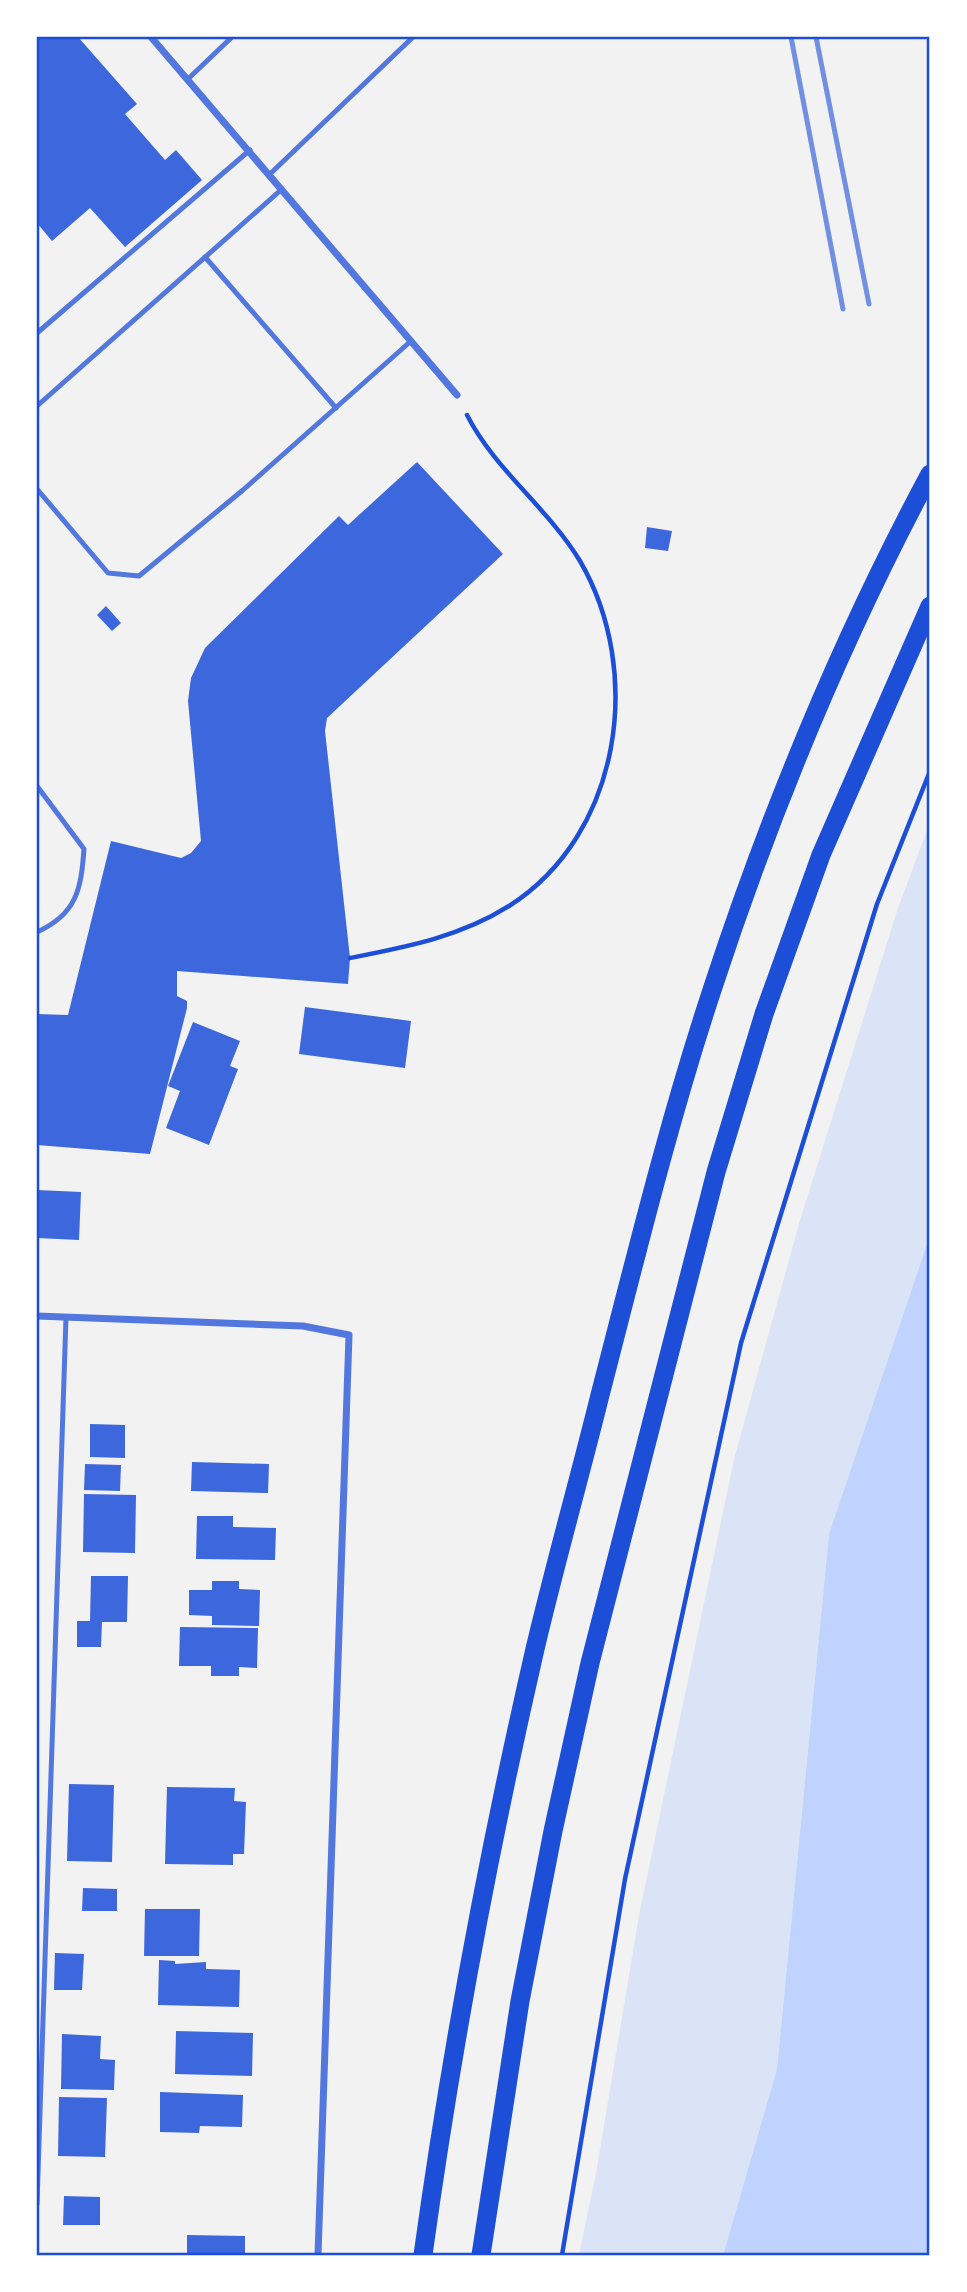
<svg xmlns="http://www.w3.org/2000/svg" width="967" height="2292" font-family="Literata,serif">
	<rect width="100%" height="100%" fill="#f2f2f2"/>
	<polygon fill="#dbe4f7" points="930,822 930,1235 829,1534 777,2069 723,2255 579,2255 596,2173 639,1915 734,1459 800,1220 898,908"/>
	<polygon fill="#bfd3fe" points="930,1235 930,2255 723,2255 777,2069 829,1534"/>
	<g fill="#3d67dc">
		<polygon points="40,37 78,37 137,104 125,114 165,160 176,150 202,180 125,247 90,208 52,241 37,223 37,40"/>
		<polygon points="417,462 503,554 327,718 325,731 350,958 348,984 177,971 177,996 187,1001 187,1008 150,1154 37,1145 37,1014 68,1015 111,841 181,858 191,853 201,841 188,701 191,678 205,648 339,516 348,525"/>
		<polygon points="647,527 672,531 668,551 645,548"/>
		<polygon points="106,606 121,623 112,631 97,615"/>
		<polygon points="305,1007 411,1021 405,1068 299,1054"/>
		<polygon points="193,1022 240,1041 230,1066 238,1069 209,1145 166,1128 180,1091 168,1086"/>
		<polygon points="37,1190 81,1192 79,1240 37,1238"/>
		<polygon points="90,1424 125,1425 125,1458 90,1457"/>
		<polygon points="192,1462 269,1464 268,1493 191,1491"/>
		<polygon points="85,1464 121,1465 120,1491 84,1490"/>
		<polygon points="84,1494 136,1495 135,1553 83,1552"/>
		<polygon points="197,1516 233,1516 233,1527 276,1528 275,1560 196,1559"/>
		<polygon points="91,1576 128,1576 127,1622 102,1622 101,1647 77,1647 77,1621 90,1621"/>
		<polygon points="212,1581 239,1581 239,1589 260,1590 259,1626 212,1625 212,1616 189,1615 189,1590 212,1590"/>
		<polygon points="180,1627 258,1628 257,1668 239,1667 239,1676 211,1676 211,1666 179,1666"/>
		<polygon points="69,1784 114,1785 112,1862 67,1861"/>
		<polygon points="167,1787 235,1788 234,1801 246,1802 244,1854 233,1854 233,1865 165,1864"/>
		<polygon points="83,1888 117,1889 117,1911 82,1911"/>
		<polygon points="145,1909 200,1909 199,1956 144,1956"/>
		<polygon points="55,1953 84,1954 82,1990 54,1990"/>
		<polygon points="159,1960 175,1961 175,1964 206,1962 206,1969 240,1970 239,2007 158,2005"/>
		<polygon points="176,2031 253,2033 252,2076 175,2074"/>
		<polygon points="62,2034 101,2036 100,2059 115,2060 114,2090 61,2089"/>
		<polygon points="160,2092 243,2095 242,2127 200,2126 199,2133 160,2132"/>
		<polygon points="59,2097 107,2098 105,2157 58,2156"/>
		<polygon points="64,2196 100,2197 100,2225 63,2225"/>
		<polygon points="187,2235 245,2236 245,2255 187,2255"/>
	</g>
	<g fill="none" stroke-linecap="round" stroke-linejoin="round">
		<g stroke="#1d4ed8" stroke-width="4.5">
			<path d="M350,958C406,947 460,937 509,906C622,834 644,671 580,561C548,508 495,470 467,415"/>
			<polyline points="562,2255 625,1879 741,1343 877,904 930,771"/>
		</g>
		<g stroke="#5277de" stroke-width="5">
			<polyline points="188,79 232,37"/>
			<polyline points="270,174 413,37"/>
			<polyline points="205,257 336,408"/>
			<polyline points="37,333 250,150"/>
			<polyline points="37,406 282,189"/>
			<polyline points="37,489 108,573 139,576 243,490 411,341"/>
			<path d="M37,786L84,849C81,889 77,914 37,932"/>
			<polyline points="37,2204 66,1317"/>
		</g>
		<g stroke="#5277de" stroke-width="7">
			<polyline points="151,37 457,395"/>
			<polyline points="37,1316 303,1326 349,1335 318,2255"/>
		</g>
		<g stroke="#1d4ed8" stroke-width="19">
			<path d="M423,2255C451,2052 489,1849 535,1649C555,1564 579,1480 600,1395C635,1260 668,1123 712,990C770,813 842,638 930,474"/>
			<polyline points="481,2255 520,2001 553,1831 590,1663 716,1172 764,1014 821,855 930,606"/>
		</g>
		<g stroke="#7290e2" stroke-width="5">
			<polyline points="791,37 843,309"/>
			<polyline points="816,37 869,304"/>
		</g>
	</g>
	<rect width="967" height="2292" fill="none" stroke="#ffffff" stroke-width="77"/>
	<rect x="38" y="38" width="890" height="2216" fill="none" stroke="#1d4ed8" stroke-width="2.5"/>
</svg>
